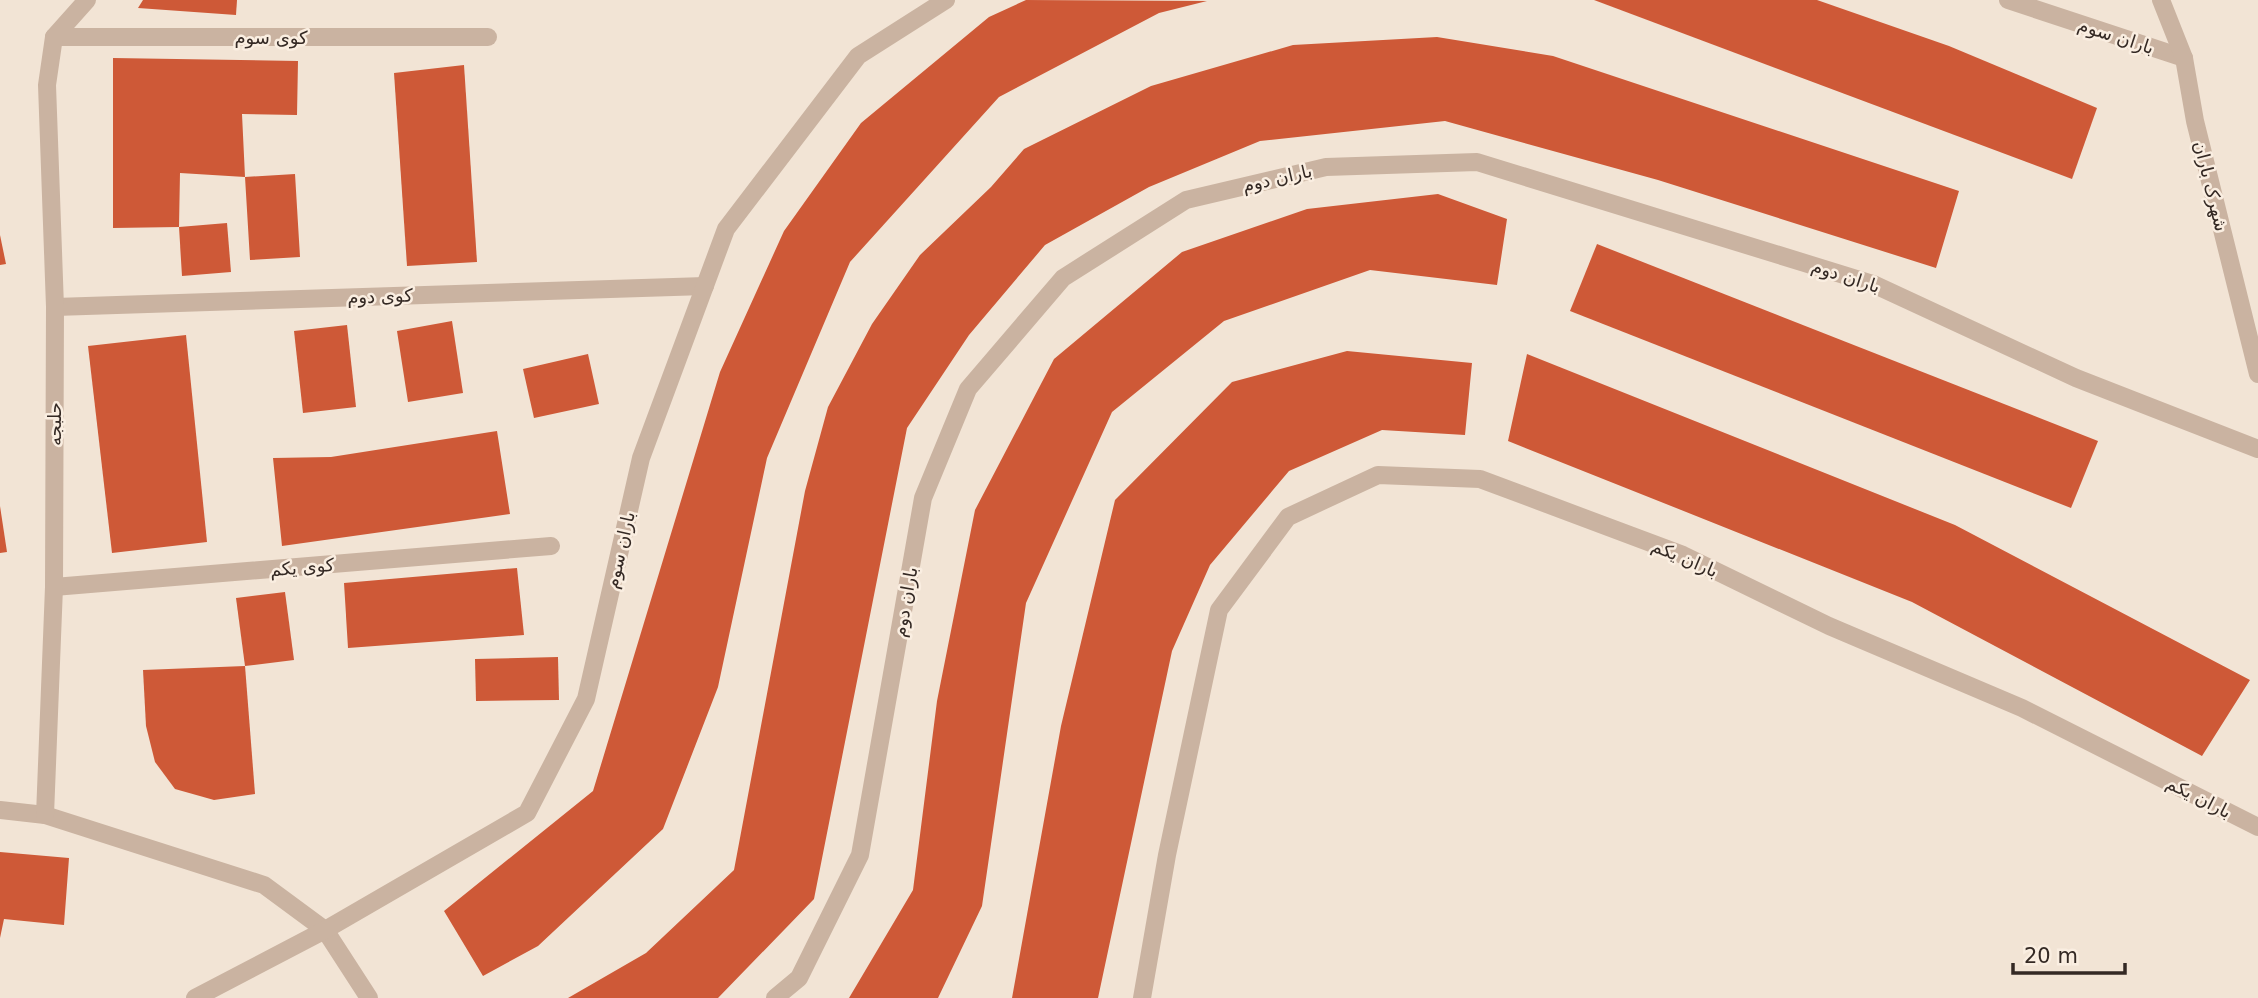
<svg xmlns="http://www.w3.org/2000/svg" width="2258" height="998" font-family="'DejaVu Sans',Cairo,sans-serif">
	<rect width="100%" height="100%" fill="#f2e4d5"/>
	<g fill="#ce5937">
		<polygon points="143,0 237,0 236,15 138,8"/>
		<polygon points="1026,0 1207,1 1159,13 999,97 850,262 767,458 718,687 663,829 538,946 483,976 444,911 593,791 720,372 784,231 861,123 989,17"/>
		<polygon points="1594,0 1817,0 1949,46 2097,108 2072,179"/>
		<polygon points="1437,37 1553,56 1959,191 1936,268 1658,180 1445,121 1260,141 1149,187 1045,245 969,335 907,428 814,899 718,998 568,998 646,953 734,870 805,491 828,407 872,324 920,255 991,187 1024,149 1151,86 1293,45"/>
		<polygon points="113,58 298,61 297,115 242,114 245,177 295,174 300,257 250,260 245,177 180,173 179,227 113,228"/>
		<polygon points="464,65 477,262 407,266 394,73"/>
		<polygon points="1438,194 1507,219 1497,285 1370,270 1224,321 1112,412 1026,603 982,906 938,998 849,998 913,890 937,701 975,510 1054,359 1182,252 1307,209"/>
		<polygon points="227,223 231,272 182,276 179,227"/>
		<polygon points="0,235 6,264 0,265"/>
		<polygon points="1597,244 2098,441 2071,508 1570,311"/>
		<polygon points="452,321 463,393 408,402 397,331"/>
		<polygon points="347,325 356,407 303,413 294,331"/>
		<polygon points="186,335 207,542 112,553 88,346"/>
		<polygon points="1347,351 1472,363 1465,435 1382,430 1289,471 1210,565 1172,651 1098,998 1012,998 1061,726 1115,500 1232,382"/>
		<polygon points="588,354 599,404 534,418 523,369"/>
		<polygon points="1527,354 1955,525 2250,680 2202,756 1912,602 1508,441"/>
		<polygon points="497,431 510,514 282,546 273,458 331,457"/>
		<polygon points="0,506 7,552 0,553"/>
		<polygon points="517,568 524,635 348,648 344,583"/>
		<polygon points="285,592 294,660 245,666 236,598"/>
		<polygon points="558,657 559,700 476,701 475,659"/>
		<polygon points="245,666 255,794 214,800 175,789 155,762 146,726 143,670"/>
		<polygon points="0,852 69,858 64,925 4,919 0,938"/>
	</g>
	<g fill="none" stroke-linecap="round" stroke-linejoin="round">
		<g stroke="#cab3a1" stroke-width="18">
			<polyline points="2008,0 2184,58"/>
			<polyline points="2161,0 2184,58 2195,121 2258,374"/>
			<polyline points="54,37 488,37"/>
			<polyline points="55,307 705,286"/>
			<polyline points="54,587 551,546"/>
			<polyline points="0,810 45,815 264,885 325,930 369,998"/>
			<polyline points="45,815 54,587 55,307 47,85 54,37 87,0"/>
			<polyline points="195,998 325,930 527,813 586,699 641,458 726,229 858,56 946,0"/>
			<polyline points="775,998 799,978 860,855 923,498 968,389 1063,278 1186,200 1326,167 1477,162 1873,284 2076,378 2258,449"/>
			<polyline points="1142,998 1167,855 1219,610 1288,517 1378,475 1480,479 1683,555 1829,626 2022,708 2258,827"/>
		</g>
	</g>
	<g text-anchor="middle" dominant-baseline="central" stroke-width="5" stroke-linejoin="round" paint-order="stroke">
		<g font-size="18" fill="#342924" stroke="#faeee1">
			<text transform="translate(2116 36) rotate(18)">باران سوم</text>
			<text x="271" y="37">کوی سوم</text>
			<text transform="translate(1277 178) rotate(-13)">باران دوم</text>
			<text transform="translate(2211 186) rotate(76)">شهرک باران</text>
			<text transform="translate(1846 276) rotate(18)">باران دوم</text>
			<text transform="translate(380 296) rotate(-2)">کوی دوم</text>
			<text transform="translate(54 424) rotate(-90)">حلبجه</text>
			<text transform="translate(620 550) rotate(-77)">باران سوم</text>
			<text transform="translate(1685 558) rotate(23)">باران یکم</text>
			<text transform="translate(302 567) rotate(-5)">کوی یکم</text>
			<text transform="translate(905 602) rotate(-80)">باران دوم</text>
			<text transform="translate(2199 797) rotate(27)">باران یکم</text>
		</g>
	</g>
	<path d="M2013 963v10h112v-10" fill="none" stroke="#342924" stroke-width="3.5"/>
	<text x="2024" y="963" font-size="21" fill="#342924" stroke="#faeee1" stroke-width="5" paint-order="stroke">20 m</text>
</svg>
